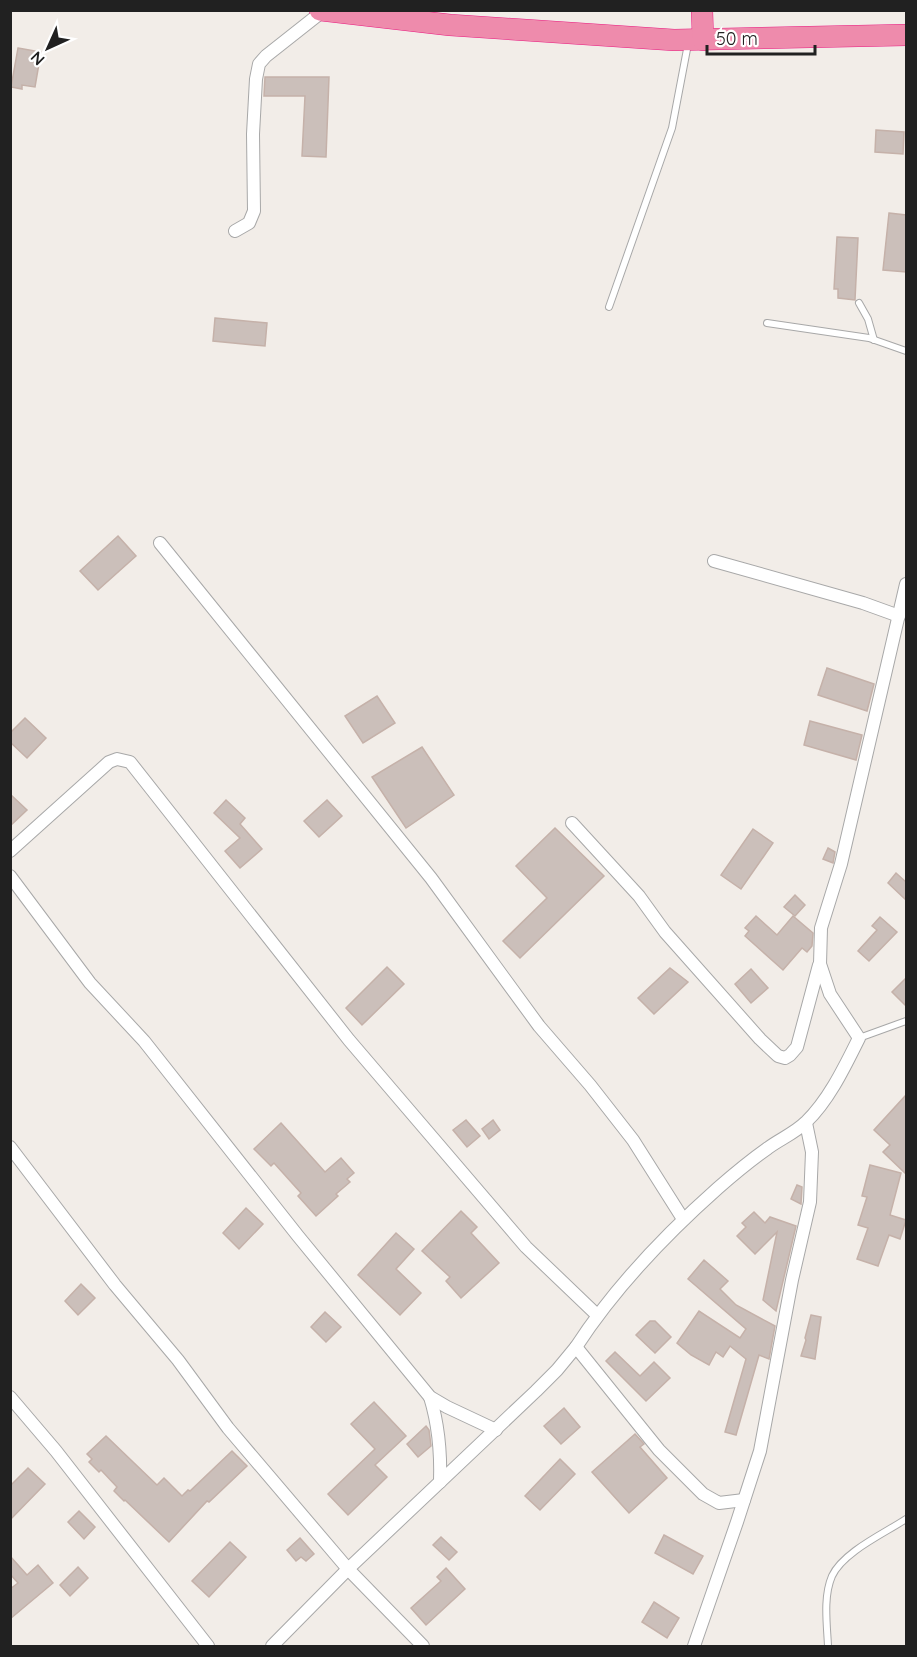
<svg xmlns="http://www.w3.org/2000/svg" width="917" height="1657" font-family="Quicksand,sans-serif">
	<rect width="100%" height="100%" fill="#f2ede8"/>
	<g fill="#cbbfba" stroke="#c5b1a9" stroke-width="1.5">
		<polygon points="18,48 41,52 35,87 22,85 22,89 11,87"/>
		<polygon points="265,77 329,77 326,157 302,156 305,96 264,96"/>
		<polygon points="876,130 904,132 903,154 875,152"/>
		<polygon points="889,213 906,215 906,272 883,270"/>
		<polygon points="837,237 858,238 855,300 838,298 838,289 834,289"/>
		<polygon points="215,318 267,323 265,346 213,341"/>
		<polygon points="118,536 136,556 98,590 80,571"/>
		<polygon points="827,668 874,684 867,711 818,695"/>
		<polygon points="377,696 395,723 363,743 345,716"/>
		<polygon points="25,718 46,738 27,758 10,742 10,733"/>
		<polygon points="810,721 862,735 856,760 804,745"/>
		<polygon points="422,747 454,795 406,828 372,777"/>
		<polygon points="10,794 27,810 10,826"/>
		<polygon points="226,800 245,818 240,824 262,849 240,868 225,851 240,838 214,813"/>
		<polygon points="327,800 342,816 319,837 304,821"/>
		<polygon points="555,828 604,876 520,958 503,941 547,898 516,866"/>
		<polygon points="753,829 773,843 741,889 721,875"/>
		<polygon points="828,848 835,852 833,863 823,859"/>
		<polygon points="896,873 906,882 906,900 888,883"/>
		<polygon points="795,895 805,905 795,916 784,907"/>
		<polygon points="756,916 777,935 793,916 813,933 812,946 807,952 802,948 783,970 745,936 749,931 745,928"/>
		<polygon points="880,917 897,932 869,961 858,951 877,930 872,926"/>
		<polygon points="387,967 404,984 362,1025 346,1008"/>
		<polygon points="670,968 688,982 654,1014 638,998"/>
		<polygon points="751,969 768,988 751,1003 735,984"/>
		<polygon points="906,978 906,1006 892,992"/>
		<polygon points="906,1095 906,1174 883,1152 890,1145 874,1130"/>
		<polygon points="466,1120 480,1136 467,1147 453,1130"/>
		<polygon points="493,1120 500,1130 489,1139 482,1129"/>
		<polygon points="281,1123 325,1172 341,1158 354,1173 347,1179 350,1182 336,1194 338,1196 316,1216 298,1196 301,1193 274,1163 271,1166 254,1149"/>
		<polygon points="870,1165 901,1173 890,1215 906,1220 900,1239 889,1235 878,1266 857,1259 868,1228 858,1225 867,1197 862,1196"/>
		<polygon points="797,1185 802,1187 801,1204 791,1199"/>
		<polygon points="246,1208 263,1224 239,1249 223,1233"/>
		<polygon points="461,1211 477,1227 471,1233 499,1263 461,1298 446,1281 450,1277 422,1251"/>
		<polygon points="754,1212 765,1223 770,1217 796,1226 776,1311 763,1300 777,1232 755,1254 737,1236 746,1227 742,1223"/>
		<polygon points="396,1233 414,1249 396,1269 421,1293 400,1315 358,1275"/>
		<polygon points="704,1260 728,1281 720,1289 736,1305 775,1326 769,1359 759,1355 736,1435 725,1432 746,1359 730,1346 723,1357 716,1352 709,1365 691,1355 677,1343 699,1311 740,1338 746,1329 688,1279"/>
		<polygon points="81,1284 95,1298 78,1315 65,1301"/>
		<polygon points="325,1312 341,1327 326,1342 311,1327"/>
		<polygon points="811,1315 821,1317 815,1359 801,1356 806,1340 805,1338"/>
		<polygon points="650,1321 655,1321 671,1337 655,1353 636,1335"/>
		<polygon points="615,1352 640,1376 654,1362 670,1378 646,1401 606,1361"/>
		<polygon points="374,1402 406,1436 375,1465 387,1477 348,1515 328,1494 375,1449 351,1424"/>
		<polygon points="564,1408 580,1427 561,1444 544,1426"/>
		<polygon points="426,1426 429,1430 431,1446 418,1457 407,1444"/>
		<polygon points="635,1434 644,1444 640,1447 667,1478 629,1513 592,1472"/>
		<polygon points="106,1436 157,1485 164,1478 182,1496 188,1490 190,1491 232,1451 247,1466 209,1502 207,1501 169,1542 125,1500 124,1501 114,1491 117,1487 101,1470 99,1472 89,1462 92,1459 87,1454"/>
		<polygon points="560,1459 575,1474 540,1510 525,1496"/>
		<polygon points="28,1468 45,1484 10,1520 10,1486"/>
		<polygon points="79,1511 95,1527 84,1539 68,1522"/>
		<polygon points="664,1535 703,1556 693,1574 655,1553"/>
		<polygon points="441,1537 457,1552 449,1560 433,1545"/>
		<polygon points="300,1538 314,1554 306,1561 301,1557 296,1561 287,1550"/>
		<polygon points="230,1542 246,1557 209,1597 192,1581"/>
		<polygon points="10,1556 27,1575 38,1565 53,1583 10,1619 10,1589 18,1583 10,1574"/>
		<polygon points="78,1567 88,1578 70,1596 60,1585"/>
		<polygon points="446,1568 465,1589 426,1625 411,1608 441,1581 437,1577"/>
		<polygon points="654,1602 679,1618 667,1638 642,1622"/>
	</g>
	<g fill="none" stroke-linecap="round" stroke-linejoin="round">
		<defs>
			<g id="lane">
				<polyline points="859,303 868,319 874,340"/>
				<polyline points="609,307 672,128 688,44"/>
				<polyline points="767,323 869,338 906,351"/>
				<polyline points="859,1038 906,1021"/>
				<path d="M828,1646C827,1624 823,1597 832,1576C843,1552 885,1533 906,1519"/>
			</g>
			<g id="street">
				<polyline points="235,231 249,223 254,211 253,134 256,79 259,64 266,56 323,11"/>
				<polyline points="160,543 431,878 539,1026 590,1085 633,1140 683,1219"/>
				<polyline points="714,561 863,603 899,616"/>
				<polyline points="572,823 639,896 665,932 760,1039 778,1056 785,1058 790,1055 797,1047 819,965"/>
				<polyline points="10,851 109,762 117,759 130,762 349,1040 526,1247 597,1315"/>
				<polyline points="10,876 90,983 144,1041 298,1236 430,1397 447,1407 496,1430"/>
				<polyline points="10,1147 115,1285 178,1360 228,1428 348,1569 423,1646"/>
				<path d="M576,1347C615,1287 665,1235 718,1188C734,1174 751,1160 768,1148C780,1139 795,1133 806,1122C829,1100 845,1066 859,1038L830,994L820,964L821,928L841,864L906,584"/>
				<polyline points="10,1397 56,1451 208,1646"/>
				<path d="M430,1397C439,1426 441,1452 440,1482"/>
				<polyline points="272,1646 348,1569 536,1391 557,1370 576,1347 659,1450 703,1494 719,1503 744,1500"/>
				<polyline points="694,1646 737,1522 760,1451 792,1280 810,1202 812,1152 806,1123"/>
			</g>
			<g id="highway">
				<polyline points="320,10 450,25 674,40 906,35"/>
				<polyline points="702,10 703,40"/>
			</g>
		</defs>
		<use href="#lane" stroke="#a8a8a8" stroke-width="8"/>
		<use href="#street" stroke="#a8a8a8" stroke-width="14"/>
		<use href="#highway" stroke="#e91c81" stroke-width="22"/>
		<use href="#lane" stroke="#fff" stroke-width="6"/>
		<use href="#street" stroke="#fff" stroke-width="12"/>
		<use href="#highway" stroke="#ee8bac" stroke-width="21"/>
	</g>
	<rect width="917" height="1657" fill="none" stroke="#212121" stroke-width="24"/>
	<g transform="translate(48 48) rotate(225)" stroke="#ffffff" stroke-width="4.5" paint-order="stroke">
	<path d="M0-4.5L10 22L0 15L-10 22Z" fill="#212121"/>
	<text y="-9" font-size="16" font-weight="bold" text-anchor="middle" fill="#212121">N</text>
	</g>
	<path d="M707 45v9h108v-9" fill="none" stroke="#212121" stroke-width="3"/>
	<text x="716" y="45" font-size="18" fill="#212121" stroke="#ffffff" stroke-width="4.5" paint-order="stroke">50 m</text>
</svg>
